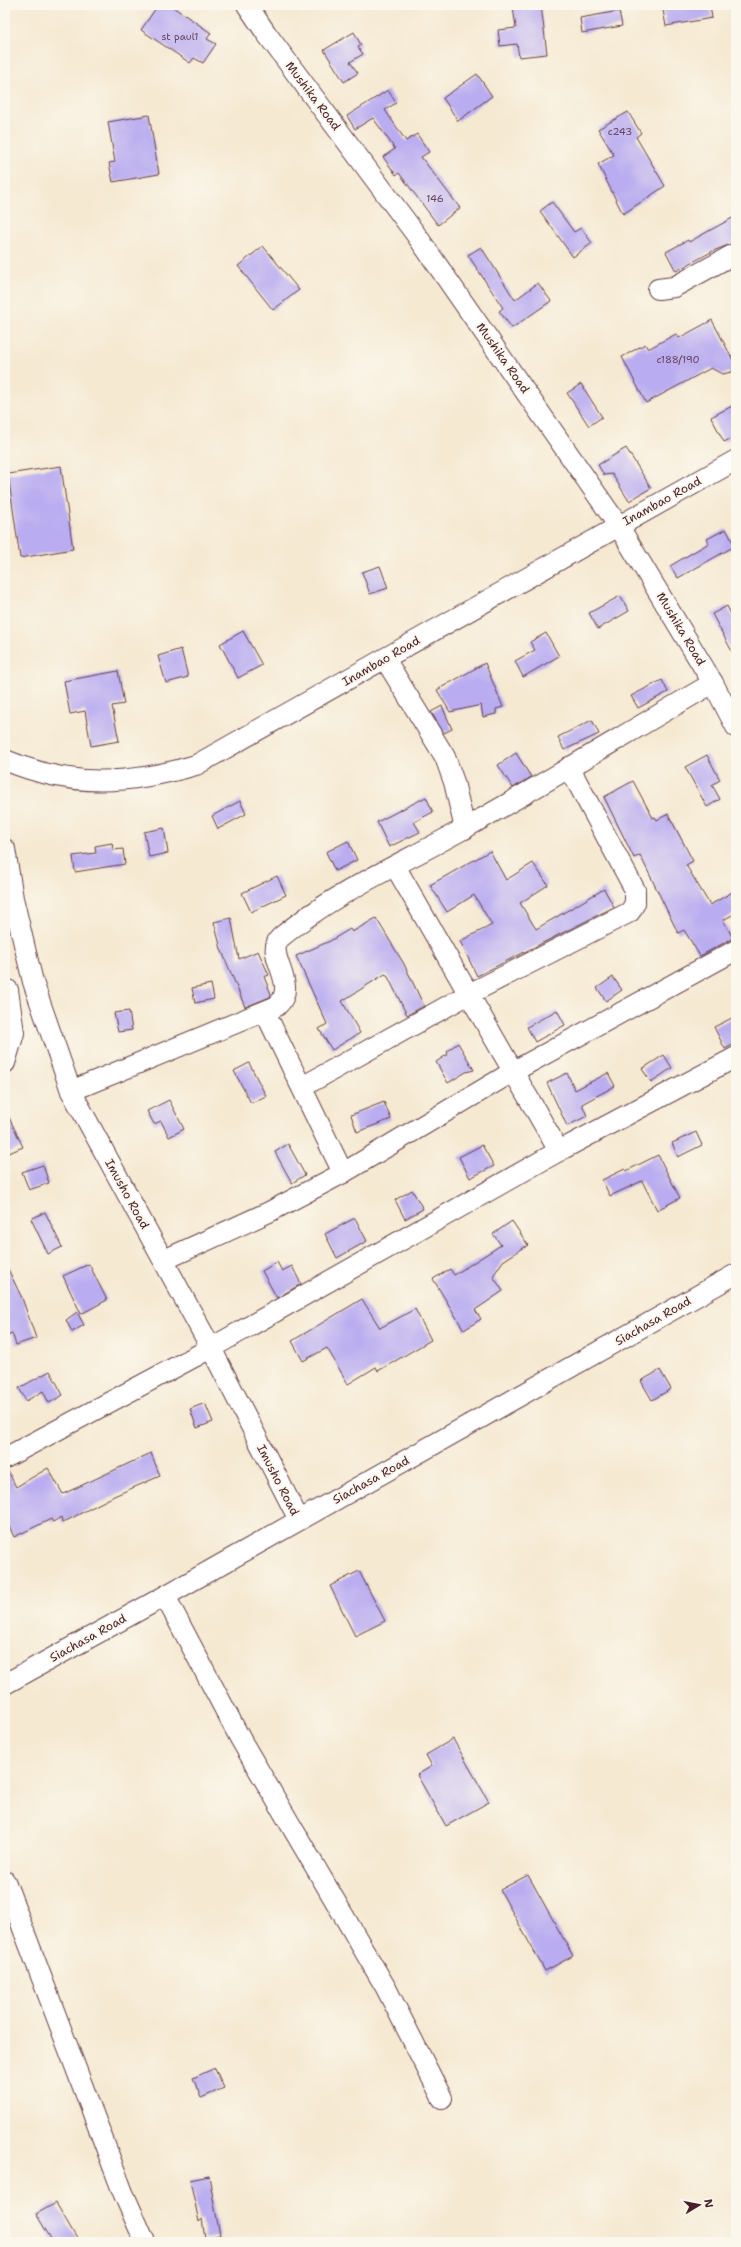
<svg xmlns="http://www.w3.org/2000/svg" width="741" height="2247" font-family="'Shantell Sans',sans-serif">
	<rect width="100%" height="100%" fill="#fbf7ec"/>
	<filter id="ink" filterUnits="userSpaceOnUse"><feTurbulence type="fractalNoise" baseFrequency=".025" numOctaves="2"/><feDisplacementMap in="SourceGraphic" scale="8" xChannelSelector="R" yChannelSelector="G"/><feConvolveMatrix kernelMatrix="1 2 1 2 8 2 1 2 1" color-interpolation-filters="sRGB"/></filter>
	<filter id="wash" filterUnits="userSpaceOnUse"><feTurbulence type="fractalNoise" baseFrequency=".012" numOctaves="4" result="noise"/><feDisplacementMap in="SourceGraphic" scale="16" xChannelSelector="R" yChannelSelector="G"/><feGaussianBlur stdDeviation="0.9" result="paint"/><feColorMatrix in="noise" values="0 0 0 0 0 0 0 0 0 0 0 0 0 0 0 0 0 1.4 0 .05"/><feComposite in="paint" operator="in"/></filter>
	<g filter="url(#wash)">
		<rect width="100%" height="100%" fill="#f5e9d2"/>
		<g id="blocks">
			<g fill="#b9acf0">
				<polygon points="158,5 170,5 211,33 207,39 216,44 203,63 194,58 190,63 141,30"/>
				<polygon points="541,5 547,54 519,57 517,44 500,46 498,30 516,28 513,7"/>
				<polygon points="662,5 710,5 712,18 666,26"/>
				<polygon points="619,11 622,26 582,33 580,18"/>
				<polygon points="354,32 361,45 358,47 363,54 350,62 358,73 344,82 324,50"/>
				<polygon points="477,74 492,96 458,121 443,98"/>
				<polygon points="388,90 396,103 385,110 406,141 417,134 429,152 421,157 460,208 438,225 399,173 396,175 383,157 395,149 373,118 355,129 347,116"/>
				<polygon points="628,112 641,133 636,137 665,186 623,214 598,164 614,155 598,129"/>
				<polygon points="149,115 159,174 113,182 109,163 115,162 108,122"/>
				<polygon points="552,202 574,232 581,228 592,243 573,257 540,211"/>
				<polygon points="736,216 736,242 713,251 676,271 666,252 688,240 689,242"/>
				<polygon points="263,246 299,290 273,310 238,266"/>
				<polygon points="481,247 515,300 538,283 551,301 512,328 499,311 503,308 468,255"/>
				<polygon points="712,320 733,360 735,364 732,372 722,374 711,368 646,403 622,357 645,344 648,349 676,334 679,338"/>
				<polygon points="581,384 602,417 589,426 567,393"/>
				<polygon points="736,404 736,436 724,442 711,417"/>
				<polygon points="626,448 651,488 629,501 612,474 604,475 598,465"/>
				<polygon points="61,466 73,549 20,558 8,474"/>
				<polygon points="726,529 735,546 678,578 670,566 709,543 707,539"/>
				<polygon points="380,566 388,588 370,594 362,572"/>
				<polygon points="620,596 629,611 598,629 589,613"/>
				<polygon points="727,606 736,624 736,659 712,614"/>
				<polygon points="243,631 262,665 238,678 220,644"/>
				<polygon points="546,633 559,656 523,677 515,661 535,650 530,642"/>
				<polygon points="181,649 188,677 166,683 158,656"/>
				<polygon points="485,663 503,707 496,709 496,714 483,717 481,705 450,712 437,690"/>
				<polygon points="118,671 124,704 112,706 119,741 91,746 85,711 70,714 64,681"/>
				<polygon points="662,680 668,692 638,708 631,696"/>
				<polygon points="442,706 452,729 444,733 431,712"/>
				<polygon points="592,720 599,734 564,750 558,737"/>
				<polygon points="516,753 531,777 513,788 498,765"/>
				<polygon points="707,755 720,780 712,785 720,799 707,807 685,767"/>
				<polygon points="633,781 653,818 655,817 657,820 668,814 693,861 686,865 710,905 736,890 736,913 723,920 733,938 700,956 684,930 678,933 640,855 634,858 604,797"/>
				<polygon points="426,797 433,812 414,822 420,832 389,847 377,822"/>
				<polygon points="240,801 246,814 218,829 212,816"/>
				<polygon points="164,828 168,853 149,857 144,832"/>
				<polygon points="348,841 357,860 335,871 326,852"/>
				<polygon points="112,843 113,850 123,849 125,864 75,872 73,856 96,853 95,846"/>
				<polygon points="490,851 506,880 533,863 548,885 520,903 536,929 604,889 614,907 477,976 460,941 492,925 474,895 447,912 430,885"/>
				<polygon points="277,876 286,895 251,912 242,893"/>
				<polygon points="231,918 239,959 258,951 269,975 264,977 271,994 270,997 245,1007 221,949 214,922"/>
				<polygon points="376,918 404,964 424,1006 407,1015 387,975 385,974 342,1001 360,1033 332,1050 319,1029 327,1024 296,956 330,941 350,929 352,932"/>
				<polygon points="613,977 622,990 606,1001 597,988"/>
				<polygon points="211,984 214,999 195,1003 192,988"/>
				<polygon points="557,1010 565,1025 535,1042 527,1027"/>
				<polygon points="129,1011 132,1030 118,1032 114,1013"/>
				<polygon points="736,1016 736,1043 725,1049 714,1027"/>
				<polygon points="458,1043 474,1070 466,1072 448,1083 436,1062 448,1054 447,1051"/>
				<polygon points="664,1055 672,1068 651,1082 642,1069"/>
				<polygon points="249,1063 266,1096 251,1103 234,1071"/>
				<polygon points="567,1073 575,1090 608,1073 615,1086 582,1104 587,1116 567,1126 547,1083"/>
				<polygon points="169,1100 184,1129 169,1137 161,1121 154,1124 147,1111"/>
				<polygon points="384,1102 391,1119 357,1132 351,1115"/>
				<polygon points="5,1109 23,1147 9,1153 5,1145"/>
				<polygon points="696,1132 702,1145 678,1157 672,1143"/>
				<polygon points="288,1144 305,1175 292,1183 275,1152"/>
				<polygon points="482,1145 494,1166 470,1178 459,1157"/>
				<polygon points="658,1155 680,1198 657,1210 642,1181 610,1196 602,1180 625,1169 626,1171"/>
				<polygon points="43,1165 49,1183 29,1190 22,1172"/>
				<polygon points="412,1190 423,1209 405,1219 395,1200"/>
				<polygon points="45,1212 62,1247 48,1254 31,1219"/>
				<polygon points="355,1218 367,1241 337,1258 325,1234"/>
				<polygon points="512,1221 528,1245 503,1261 493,1276 503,1291 475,1310 481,1319 464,1330 433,1279 450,1269 454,1275 501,1245 493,1234"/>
				<polygon points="277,1262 282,1271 292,1266 301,1284 277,1298 262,1271"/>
				<polygon points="5,1263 22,1298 36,1338 16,1345 12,1333 5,1336"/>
				<polygon points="89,1264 107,1300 81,1314 63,1276"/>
				<polygon points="362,1299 380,1328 415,1309 431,1340 378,1371 376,1367 348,1384 327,1348 303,1361 292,1341"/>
				<polygon points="77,1312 84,1325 72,1332 66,1320"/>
				<polygon points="660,1370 671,1389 652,1400 641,1381"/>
				<polygon points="50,1371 63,1395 49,1403 43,1391 26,1401 19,1388"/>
				<polygon points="205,1403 213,1422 197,1428 190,1409"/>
				<polygon points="151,1453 160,1476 114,1496 62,1523 61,1517 53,1522 51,1519 14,1537 5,1517 5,1469 7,1469 16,1487 48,1468 63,1494"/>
				<polygon points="359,1571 385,1621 355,1636 330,1586"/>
				<polygon points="453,1739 489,1802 446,1826 417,1775 432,1766 426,1755"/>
				<polygon points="528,1875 573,1956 545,1971 500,1890"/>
				<polygon points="215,2068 224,2088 201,2098 193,2078"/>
				<polygon points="209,2176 220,2236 205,2239 202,2219 199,2222 190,2180"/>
				<polygon points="56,2203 79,2242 53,2242 36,2214"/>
			</g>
		</g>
	</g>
	<g filter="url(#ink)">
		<use href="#blocks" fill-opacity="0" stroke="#643d44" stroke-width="1"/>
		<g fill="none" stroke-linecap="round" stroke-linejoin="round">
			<defs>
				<g id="minor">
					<polyline points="247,5 266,33 417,236 618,525 713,683 736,727"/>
					<polyline points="658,289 674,287 736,253"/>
					<polyline points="385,659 445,757 454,782 465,829"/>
					<path d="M5,760C71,788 128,785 196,765L736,460"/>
					<polyline points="5,849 13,898 33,982 71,1091 211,1348 299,1520"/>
					<polyline points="395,866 559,1151"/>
					<polyline points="265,1012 343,1173"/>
					<polyline points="5,1063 14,1033 8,990"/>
					<polyline points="302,1087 469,994 630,912 635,903 635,890 569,767"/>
					<path d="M71,1091L277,1006C301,984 262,954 281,937C336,891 404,863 465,828C549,781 630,731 713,683"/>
					<polyline points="164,1260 269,1212 343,1173 514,1071 736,950"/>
					<polyline points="5,1458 211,1348 559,1151 736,1057"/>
					<polyline points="165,1596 241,1740 386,1988 442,2098"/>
					<polyline points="5,1684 165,1596 736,1274"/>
					<polyline points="5,1881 122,2190 145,2242"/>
				</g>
			</defs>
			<use href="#minor" stroke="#643d44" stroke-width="22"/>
			<use href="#minor" stroke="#fff" stroke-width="20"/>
		</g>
	</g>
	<g text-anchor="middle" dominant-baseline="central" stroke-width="4" stroke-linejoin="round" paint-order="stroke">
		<g font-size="10" fill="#66425c">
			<text x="180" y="36">st paul1</text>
			<text x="620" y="131">c243</text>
			<text x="435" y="198">146</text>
			<text x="678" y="359">c188/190</text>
		</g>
		<g font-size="12" fill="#4a1f2b" stroke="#fbf7ec">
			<text transform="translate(313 96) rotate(53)">Mushika Road</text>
			<text transform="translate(503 358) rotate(55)">Mushika Road</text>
			<text transform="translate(662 501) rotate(-29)">Inambao Road</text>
			<text transform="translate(681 629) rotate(59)">Mushika Road</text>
			<text transform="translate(381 661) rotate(-30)">Inambao Road</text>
			<text transform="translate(127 1194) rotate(61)">Imusho Road</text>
			<text transform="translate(653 1321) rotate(-30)">Siachasa Road</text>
			<text transform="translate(278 1480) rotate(63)">Imusho Road</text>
			<text transform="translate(371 1480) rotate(-29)">Siachasa Road</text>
			<text transform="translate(88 1638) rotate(-29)">Siachasa Road</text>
		</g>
	</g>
	<rect width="741" height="2247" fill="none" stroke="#fbf7ec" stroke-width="20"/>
	<g transform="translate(699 2205) rotate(80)" stroke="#fbf7ec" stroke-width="3" paint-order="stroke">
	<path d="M0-3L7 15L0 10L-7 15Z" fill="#4a1f2b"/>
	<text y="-6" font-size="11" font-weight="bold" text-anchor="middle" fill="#4a1f2b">N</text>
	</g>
</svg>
